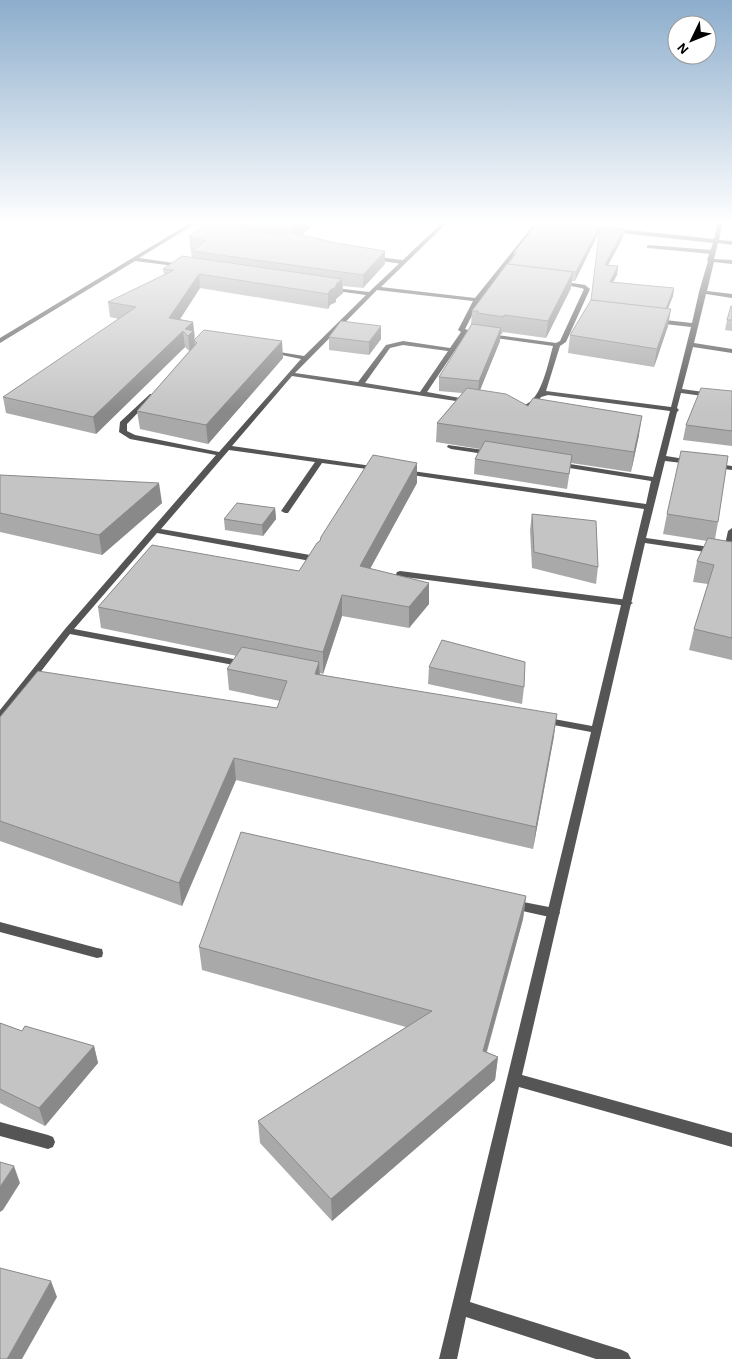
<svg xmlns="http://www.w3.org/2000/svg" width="732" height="1359" font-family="'Alegreya Sans',sans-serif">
	<rect width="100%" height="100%" fill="#fff"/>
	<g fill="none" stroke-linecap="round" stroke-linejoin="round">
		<g fill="#555" fill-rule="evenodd">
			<polygon points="649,245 712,250 715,252 712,254 647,248 647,246"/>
			<polygon points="371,256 402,260 405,262 402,264 369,259 369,257"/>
			<polygon points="400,571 628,600 633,603 628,606 397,576 396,574 397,572"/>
			<polygon points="513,900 554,908 558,910 560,913 558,916 554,918 509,908 507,905 509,902"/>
		</g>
		<g fill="#555" fill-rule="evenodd">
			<polygon points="192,222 198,222 139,258 181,264 184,266 183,267 135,261 0,343 0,338"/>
			<path d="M443,222H448L381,287L475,298L536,222H540L480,300L465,329L474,332L556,343L560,341L584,289L581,288L556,283L559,281L585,285L590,289L566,342L560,346L546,391L671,407L691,327L656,323L653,321L656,319L692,323L699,292L708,261L707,260L713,243L611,232L608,230L611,228L714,239L718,222H723L719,240L732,241V245L718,243L714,259L732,260V264L714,262L707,291L732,294V298L706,294L694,343L732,349V353L693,347L682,389L732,396V400L681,393L677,408L679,410L677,412L666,456L691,460L695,462L691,464L665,461L646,538L724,549L728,531L732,528V556L645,543L522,1075L732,1133V1147L519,1087L470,1302L622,1350L628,1353L631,1359H596L466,1317L457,1359H439L591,732L543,723L538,720L543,717L592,726L644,509L405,474L401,472L405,470L646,504L651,481L557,466L553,464L557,462L653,477L670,411L548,395L541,397L534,408L525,409V405C542,398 548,363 553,346L466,334L427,392L471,400L473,401L469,403L292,376L232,446L379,467L383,469L382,471L322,463L288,513H285L281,511L315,462L229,450L161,529L316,556L319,557L320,559L319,561L316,562L157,533L74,629L244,661L249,664L247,666L244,667L70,634L4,719L0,720V710L65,629L216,455L130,439L119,432L120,422L150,394H154V396L127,424V431L135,435L219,452L301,359L267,352V350L304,356L366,295L329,290L327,289V287L369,292ZM377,290L473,301L458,330L461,332L450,348L403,341L386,345L358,382L295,373ZM403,345L448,351L420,392L365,383L390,348Z"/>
			<polygon points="448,445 491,451 495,453 491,455 451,449 447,447"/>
			<polygon points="710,463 732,466 732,470 710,467"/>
			<polygon points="0,922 97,948 102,949 103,953 102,957 97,958 0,932"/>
			<polygon points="0,1122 48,1135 53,1137 55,1142 53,1147 48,1149 0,1136"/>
		</g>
	</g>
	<g fill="#a9a9a9">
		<polygon points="216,222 318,222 301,235 385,264 363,288 343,286 343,293 336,299 336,302 330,305 328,309 200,288 180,319 193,322 195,337 194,338 195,345 194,340 283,358 208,444 140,429 137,411 189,351 185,347 96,434 6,413 3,397 119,319 110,317 108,302 164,275 163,269 192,257 191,251 193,250 190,249 189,236 216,226"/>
		<polygon points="571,222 598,234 575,281 572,281 571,288 546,338 503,332 502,334 500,334 500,341 480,390 528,406 639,435 631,472 571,463 567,489 474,474 475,459 480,449 436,442 437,423 462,393 439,391 439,377 471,325 472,311 508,264 514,256 514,252"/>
		<polygon points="624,229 623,237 608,265 618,266 617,275 613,282 674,288 673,296 668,309 668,326 654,367 568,353 570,335 591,300"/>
		<polygon points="732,306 732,331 725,330 727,320"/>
		<polygon points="329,337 381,339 369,355 329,350"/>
		<polygon points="732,391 732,446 683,440 686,425"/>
		<polygon points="0,475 162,503 102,555 0,532"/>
		<polygon points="417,483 370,569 429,604 409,628 342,616 323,674 320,673 320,674 554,736 533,849 236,780 182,906 0,841 0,717 277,708 280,701 229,690 227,669 237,656 101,628 98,607 299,571"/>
		<polygon points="275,508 276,519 263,536 225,530 224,519"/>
		<polygon points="532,514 598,567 596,584 532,568 530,530"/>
		<polygon points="667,514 718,522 715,539 732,542 732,660 689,650 694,629 708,584 693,582 697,561 707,541 663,534"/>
		<polygon points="429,667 524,687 522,704 428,684"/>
		<polygon points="526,896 523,919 487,1052 498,1057 495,1080 332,1221 260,1143 258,1121 406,1027 202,970 199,947"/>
		<polygon points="0,1023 22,1031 94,1046 98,1063 45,1126 0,1103"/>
	</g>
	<g fill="#898989">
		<polygon points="302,222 318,222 289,245 289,232"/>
		<polygon points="600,226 598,234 575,281 576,272"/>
		<polygon points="624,229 623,237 604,273 605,265"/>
		<polygon points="385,251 385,264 363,288 363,275"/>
		<polygon points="618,266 617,275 609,290 610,282"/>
		<polygon points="573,272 571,288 546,338 548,321"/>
		<polygon points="199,274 200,288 171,333 169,318"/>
		<polygon points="342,279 343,293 336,299 336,302 330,305 328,309 328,294 330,290"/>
		<polygon points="674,288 673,296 664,318 666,309"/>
		<polygon points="671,309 668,326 654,367 657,349"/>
		<polygon points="193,322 195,346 190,352 188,336 185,329"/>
		<polygon points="381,326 381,339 369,355 369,342"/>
		<polygon points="501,328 500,341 478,395 479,381"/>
		<polygon points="183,331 185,347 96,434 93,417"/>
		<polygon points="282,341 283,358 208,444 206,425"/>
		<polygon points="642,416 639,435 631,472 634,452"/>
		<polygon points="417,463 417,483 360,587 360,566"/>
		<polygon points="159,483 162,503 102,555 99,535"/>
		<polygon points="275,508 276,519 263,536 262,525"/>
		<polygon points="429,583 429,604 409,628 409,607"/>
		<polygon points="342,595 342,616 323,674 323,652"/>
		<polygon points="319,662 320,683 315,674"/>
		<polygon points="557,714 554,736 533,849 536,827"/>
		<polygon points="234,758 236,780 182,906 179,883"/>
		<polygon points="526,896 523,919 481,1071 498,1057 495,1080 332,1221 331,1199 483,1051"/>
		<polygon points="94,1046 98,1063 45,1126 39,1108"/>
		<polygon points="14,1166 20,1183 3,1210 0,1212 0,1187"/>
		<polygon points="51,1281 57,1297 22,1359 7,1359"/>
	</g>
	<g fill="#c4c4c4" stroke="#898989">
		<polygon points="232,222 302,222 289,232 336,243 385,251 363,275 191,251 206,241 189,236 207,225 284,235 288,232 287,230"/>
		<polygon points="538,222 571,222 570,222 600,226 576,272 508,264 517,252 514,252"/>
		<polygon points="600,227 624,229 605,265 618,266 610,282 674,288 666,309 591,300"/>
		<polygon points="182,256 342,279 336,284 336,287 330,290 328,294 199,274 169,318 193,322 185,329 193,331 188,336 183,331 93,417 3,397 136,307 108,302 174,270 163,269"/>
		<polygon points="507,264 573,272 548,321 504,315 504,317 477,313 478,311 472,311"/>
		<polygon points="591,300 671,309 657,349 570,335"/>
		<polygon points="731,306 732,306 732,320 727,320"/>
		<polygon points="341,321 381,326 369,342 329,337"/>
		<polygon points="472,324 501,328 479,381 439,377"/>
		<polygon points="204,330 282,341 206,425 137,411 197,343 194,340"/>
		<polygon points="467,388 506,394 528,406 533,398 642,416 634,452 437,423"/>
		<polygon points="701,388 732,391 732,431 686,425"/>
		<polygon points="485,441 572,455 569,474 475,459"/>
		<polygon points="681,451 728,456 718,522 667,514"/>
		<polygon points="373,455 417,463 360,566 429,583 409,607 342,595 323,652 98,607 152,545 299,571 317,543 320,541 321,537"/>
		<polygon points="0,475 159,483 99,535 0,513"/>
		<polygon points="237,503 275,508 262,525 224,519"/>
		<polygon points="532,514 596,521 598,567 534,552"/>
		<polygon points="708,538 732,542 732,638 694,629 714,565 697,561"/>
		<polygon points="442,640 525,662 524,687 429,667"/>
		<polygon points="242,647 319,662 315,674 557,714 536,827 234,758 179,883 0,821 0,717 38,671 277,708 287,681 227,669"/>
		<polygon points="241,832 526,896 483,1051 498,1057 331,1199 258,1121 432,1011 199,947"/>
		<polygon points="0,1023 22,1031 25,1026 94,1046 39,1108 0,1089"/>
		<polygon points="0,1162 14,1166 0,1187"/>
		<polygon points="0,1268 51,1281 7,1359 0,1359"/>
	</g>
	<linearGradient id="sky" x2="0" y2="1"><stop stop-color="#8cadcc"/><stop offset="0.54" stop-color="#fff"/><stop offset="1" stop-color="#fff" stop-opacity="0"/></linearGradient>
	<rect width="732" height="412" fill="url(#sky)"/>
	<g transform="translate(692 40) rotate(227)"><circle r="24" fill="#ffffff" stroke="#999999"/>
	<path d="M0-4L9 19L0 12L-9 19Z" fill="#000000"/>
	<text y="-8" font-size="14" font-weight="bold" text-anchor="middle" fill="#000000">N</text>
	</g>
</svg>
